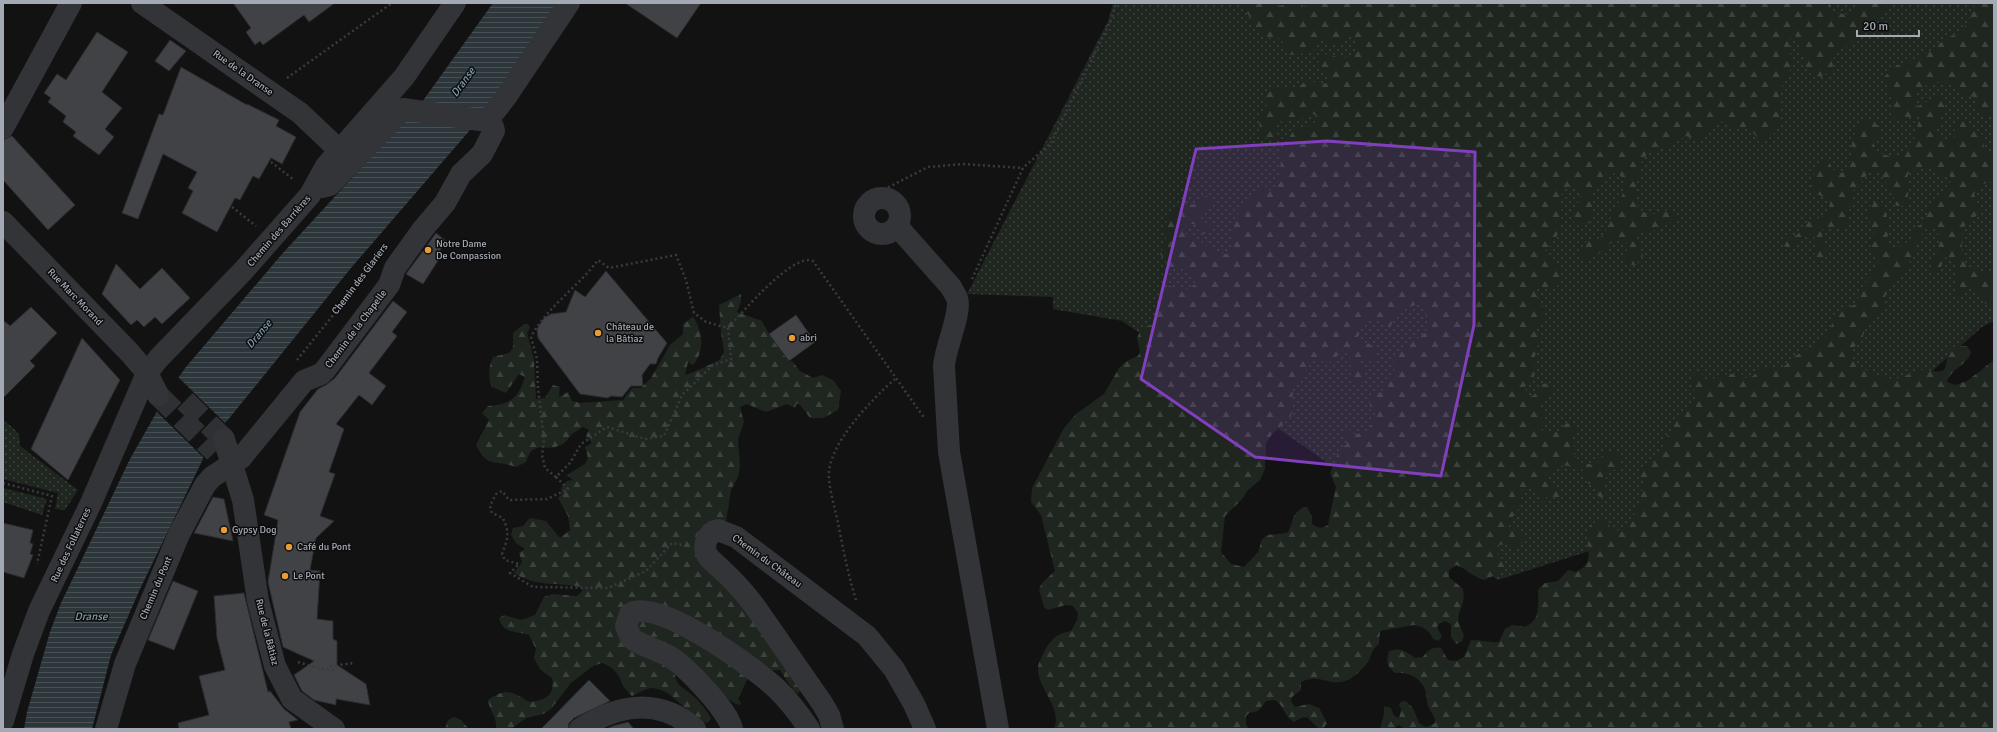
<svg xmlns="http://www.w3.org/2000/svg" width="1997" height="732" font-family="Signika,sans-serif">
	<defs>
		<pattern id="grass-dots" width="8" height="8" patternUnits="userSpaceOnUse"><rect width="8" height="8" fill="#1e261f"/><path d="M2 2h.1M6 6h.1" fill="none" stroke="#3c433d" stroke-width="1.8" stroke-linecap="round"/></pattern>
		<pattern id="forest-firs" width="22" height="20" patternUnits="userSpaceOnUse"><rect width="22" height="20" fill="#1e261f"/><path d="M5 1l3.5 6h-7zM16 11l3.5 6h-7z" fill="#3c433d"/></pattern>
		<pattern id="water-rules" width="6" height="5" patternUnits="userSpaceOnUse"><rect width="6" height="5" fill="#2c363b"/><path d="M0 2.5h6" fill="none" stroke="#485055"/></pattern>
	</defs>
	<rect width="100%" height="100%" fill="#121213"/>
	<g fill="url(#grass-dots)">
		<polygon points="1113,3 1994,3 1994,321 1982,327 1807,482 1498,580 1122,321 1053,309 1053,297 967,294 1108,21"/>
		<path d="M3,420C14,429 21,431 20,446L78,490L65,510L55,509L58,493L3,479Z"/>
		<polygon points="3,488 47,499 42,515 3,502"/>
	</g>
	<g fill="url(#forest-firs)" fill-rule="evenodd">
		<path d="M1241,3H1278L1279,6L1292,3L1301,9L1310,3H1829L1835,13L1852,15L1859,3H1888L1880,20L1871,25L1857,37L1850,45L1839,49L1834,56L1832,70L1821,77L1809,73C1803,61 1801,49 1796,36L1788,39L1791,62L1790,72L1782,86L1778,101L1780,110L1779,122L1773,136L1765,140L1757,137L1749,129L1730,126L1718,120L1709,129L1707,137L1699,139L1685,136L1674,144L1648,153L1642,161L1636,187V199L1639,208L1646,214H1658L1667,210L1676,214L1675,219L1659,230L1640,231L1637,239L1643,255L1636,265L1624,264L1628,243L1615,240C1602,249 1599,259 1581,259V248L1588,240H1596L1604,235L1614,209L1622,196L1625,184L1619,173L1607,174C1601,180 1595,186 1593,195C1592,207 1595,212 1589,223L1579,226L1574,223L1573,214L1581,195L1579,188H1566L1560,197C1564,218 1562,236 1545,251L1548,259L1557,263C1565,281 1560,294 1539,287L1535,293L1542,304L1545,316L1537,324L1536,328L1539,335V342L1535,356L1534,377L1525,387L1528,395L1533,396L1542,384L1550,383L1554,389L1552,395L1539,402L1540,407L1545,414L1541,429L1545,433L1559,432L1564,425L1572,421L1576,426L1575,431L1569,436V439L1574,444V455L1579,462L1595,465L1606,452L1617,453L1621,460L1620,467L1606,474L1605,486L1608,493L1603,498L1598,496L1596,484H1589L1584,474L1585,471C1571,464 1556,462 1545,476C1549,486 1560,490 1562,500L1559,501L1549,494L1545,495L1547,501L1542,503L1538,494L1529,487L1523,488C1521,494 1522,498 1521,504C1519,512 1511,514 1509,527L1521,533L1525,539L1518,548L1513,549L1507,544L1499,545L1498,556L1503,561L1504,567L1500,573L1484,580C1473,577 1467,569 1456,565L1449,570V577L1463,589C1467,612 1450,610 1464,635L1462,641L1456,644L1451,637V624L1445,621L1439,624L1437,627L1442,637L1438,641L1433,639L1429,632L1422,627L1414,625L1380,631L1379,644C1372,649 1372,654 1368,662C1365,667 1355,676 1350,679C1331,689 1321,672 1301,682V690L1293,696L1291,701L1295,707L1309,704L1319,708L1327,723L1323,729L1318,728L1307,717L1301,718L1294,722C1284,717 1285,706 1275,700L1266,701L1258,711L1249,713L1246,716V724L1249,729H1054C1063,707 1037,689 1038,667C1039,661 1043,655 1045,650C1052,638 1058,633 1071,631L1077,620L1078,613L1073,606L1066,605L1048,610L1044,607L1039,589L1042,583L1055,571L1041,515L1031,502L1032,488L1064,428L1076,414L1104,394L1119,368L1125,362L1138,356L1140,352L1137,338L1142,327C1165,326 1156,298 1169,286L1187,290L1195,284L1193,275L1186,270L1170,267L1160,254C1162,250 1165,246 1166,242C1167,239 1165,233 1165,229C1167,210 1180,205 1197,204L1207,195H1211V202L1200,216L1201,219L1211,226L1210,230L1204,234L1201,233L1194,224H1189L1182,230V232C1187,236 1193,235 1197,238C1207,246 1213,254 1228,254C1236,245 1230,235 1232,224C1233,220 1256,188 1259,186L1267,192C1283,184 1280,170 1281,156C1281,150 1290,136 1294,130C1302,127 1320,127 1315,114L1310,113L1304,118L1279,123L1276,127L1277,135L1274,139C1253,139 1263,129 1258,116L1267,105C1260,79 1281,90 1295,88C1300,87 1303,82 1308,80L1321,84L1328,83L1330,78L1326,71L1318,64L1319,56C1330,49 1341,66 1356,53L1355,38L1350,35L1346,36C1333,54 1331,37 1318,42L1314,51L1310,53L1288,55L1282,41L1278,38H1266L1259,32ZM1418,304L1424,305L1427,321L1426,332L1392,359L1396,366C1395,369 1384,388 1382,391C1378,395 1372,394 1369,399L1370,406L1375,412C1373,425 1369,434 1354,434L1349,429H1344L1343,433L1348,439L1347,444L1338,451L1336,460L1330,473L1336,487L1328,525C1321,529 1318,528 1312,524V517L1307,507H1304C1289,515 1295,523 1287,533L1268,535L1262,539L1258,552L1244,567L1231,564L1221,552L1225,516L1243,498L1247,491L1260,480L1265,469L1266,443L1272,434L1290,418L1292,412L1293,388L1306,374L1307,361L1332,362L1342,350L1348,351C1352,362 1349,372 1352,382L1358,385L1365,380C1366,373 1364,369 1358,364L1360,360L1371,362L1376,357L1375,348L1368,343L1362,344L1358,337L1365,320C1381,316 1377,324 1389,328C1393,324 1392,321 1395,317C1399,309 1410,307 1418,304Z"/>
		<path d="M1975,3H1994V118L1986,116L1977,106L1975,97C1961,96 1960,87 1948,83C1934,79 1912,88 1916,105L1918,106L1938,96H1943L1947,101L1937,129L1938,137C1945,141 1949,142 1955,136L1954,124L1959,120L1968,122L1985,137C1982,147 1983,150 1992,156L1994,182C1985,182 1978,185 1974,194L1979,205V214C1975,217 1969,220 1966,224C1960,232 1960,258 1968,266C1972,269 1981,271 1986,272L1992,270L1991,258L1994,252V303L1993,305L1986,304L1978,291L1967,285L1959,296L1956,295C1953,278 1963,276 1951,257L1944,258L1940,270L1936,273L1932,269C1932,254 1947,244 1935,229L1926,228C1916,241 1914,257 1905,270C1900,277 1891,282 1887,291C1880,308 1891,311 1868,323L1861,341L1853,348L1852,358C1861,370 1884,382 1899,378C1906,376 1912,372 1920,370C1928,369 1936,374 1944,370C1948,363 1946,353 1951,347L1967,346L1971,352C1967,366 1951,368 1947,382L1955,385L1967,381L1994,360V729H1405L1399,725L1393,729H1380L1384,714V706L1391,708L1394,716L1399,718L1401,709L1399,705L1401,702L1406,701L1413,708L1419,723L1426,727L1435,723C1435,715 1430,712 1428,706C1426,700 1427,693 1424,687C1418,676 1406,672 1395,673C1387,666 1386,662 1389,651C1400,647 1406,651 1415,658L1423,657C1428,650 1432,647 1441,648L1448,660L1456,661L1464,657L1471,640C1481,640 1489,643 1499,642L1505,629L1512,625L1525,627C1541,619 1538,606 1538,590L1545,583L1558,581L1568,570L1576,572C1607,558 1566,527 1604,519L1608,523L1611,531C1633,533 1640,500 1644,482L1640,475V469L1645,464L1651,465L1655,461L1678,416L1691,405L1696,396L1691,382L1693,374L1698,371L1702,373L1703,378L1708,382L1721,375L1741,373L1744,378H1750C1763,369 1763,364 1779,368L1786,365L1790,359L1823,340L1830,333L1833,318L1837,312L1856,304L1863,285L1877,270L1879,265L1870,247C1877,230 1873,230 1866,214L1870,206L1877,201L1882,202C1886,211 1888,221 1890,230L1885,243C1892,254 1904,245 1911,238C1912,225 1917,229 1923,222C1928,216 1928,207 1932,201C1938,193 1947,190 1951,180L1950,176L1946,174L1939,175L1927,167L1909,172C1904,184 1912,194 1905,206H1897L1893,202L1895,195C1891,189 1881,175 1876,171L1868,173L1859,186L1853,191L1847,224L1845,227H1830L1822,229V235L1828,255L1818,261L1814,257L1816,242L1813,235L1807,234L1792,250H1786L1784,245L1786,239L1797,235L1805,223L1827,215L1830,205L1827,198L1813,193C1808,179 1816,170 1824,159L1829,160L1832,169L1841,173C1862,162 1839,136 1869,119L1874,121L1881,132L1874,139V149C1903,169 1917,143 1919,117C1909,114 1904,122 1891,118V98L1884,77L1897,65L1919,59L1947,38L1960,32L1969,22Z"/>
		<path d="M741,294V302L737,312L762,321L770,336L787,359L789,362L792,361L800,371L813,378L822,375L833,380L841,391L838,410L823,418H810L801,406L797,403L795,408L787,404L766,412L747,404L740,407L744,422L738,439L740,467L738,477L731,490L726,521L722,530L698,556C702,570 709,571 722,575L804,683L798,694L793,690L780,670L751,671L738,699L741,703L740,705C726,702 721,689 712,681C696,665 675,646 654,638L670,662L678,684L697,699L708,713L711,719L707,723C687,717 674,689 652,688C646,688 637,694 632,696C618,684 623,671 602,663L593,666L571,683L550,710L543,714L526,718L511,729H496C498,719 489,710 488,700C505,688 512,691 529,702C546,700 555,696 552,678L540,669L537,664L534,658L536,649L529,635C517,631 502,634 499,618L504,615L521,620L535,615L544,597L552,594L577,596L582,591L581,587C556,582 536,587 514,573L522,562L519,553L525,549L516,543L511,535L513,528L523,526L530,518L546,521L560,538L570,530L568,516L558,498L562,494L561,488L567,481L573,480L567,475L585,464L588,458L585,447L592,443L586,436L589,430L583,427C580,429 576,431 572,434C569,437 566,443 561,445C545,453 533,438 526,462L516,467C494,459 488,469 476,445L489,420L482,413L488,406C511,404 518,399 525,377L519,374L506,393L492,387C487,377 489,366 493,357L509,353L513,348V333L524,324H528L530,327L527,333L534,359L536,399L545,398L553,385L560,387L559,397L568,392L572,401L581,403L623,400L632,388H641L651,378L670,345L683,334V324L693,317C703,331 705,352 693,365L688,362L685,375C688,375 716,362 719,360C721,358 723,354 724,352L721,332L719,305Z"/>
		<polygon points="454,717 461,720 469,729 445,729 448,720"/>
	</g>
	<path fill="url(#water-rules)" d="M493,3H560L491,103L470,130L351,268L227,421C211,434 203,438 203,459L140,589L111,655L92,729H24L27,712L50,632L61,603L130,459L168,392L186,367L282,254L422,102Z"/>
	<polygon fill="#121213" points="177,376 226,424 211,436 205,445 205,459 155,410"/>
	<g fill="#414246" stroke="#2c2c2f">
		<polygon points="233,3 335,3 309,22 304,15 263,45 260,41 255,45 246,32 251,28"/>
		<polygon points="625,3 701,3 677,38"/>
		<polygon points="97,32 128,52 102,92 122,108 105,129 114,137 99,155 73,136 76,132 63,122 66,116 48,102 51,98 44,93 57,74 66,80"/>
		<polygon points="170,40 186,51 169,71 155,61"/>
		<polygon points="181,67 247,105 247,104 279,120 276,126 296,137 282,164 271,158 259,179 253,176 240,200 235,198 217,232 182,213 193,191 188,188 197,172 163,154 138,219 122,213 159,114 163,115"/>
		<polygon points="12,136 75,205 48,230 3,180 3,140"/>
		<polygon points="436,233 446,241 438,254 441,256 423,284 406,274"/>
		<polygon points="116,264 140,289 162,268 190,298 162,324 155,317 144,327 137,320 131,325 102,294"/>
		<polygon points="606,271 667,343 658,358 656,364 650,364 642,375 643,386 631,386 622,397 611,396 608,398 580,394 538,338 537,329 544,318 551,314 566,312 575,290 585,297"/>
		<polygon points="393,301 407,312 392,332 397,336 369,373 386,386 372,405 359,395 336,424 344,429 329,472 335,474 320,516 334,521 316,538 310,570 320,571 317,619 333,621 333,639 337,641 337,665 366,684 370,705 336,699 336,705 314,700 302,691 294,675 314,661 283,647 268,582 278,520 264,515 300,412 318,389 326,385 335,378"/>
		<polygon points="31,307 57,333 30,361 35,366 3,398 3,320 10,326"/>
		<polygon points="796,315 815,342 789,361 769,334"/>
		<polygon points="82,338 120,380 68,480 31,449"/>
		<polygon points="213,497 224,499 233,541 194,533"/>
		<polygon points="3,523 33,530 30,543 33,544 30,554 33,555 24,578 3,572"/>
		<polygon points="173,581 198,591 174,650 148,640"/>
		<polygon points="244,593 268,692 270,691 284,709 298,720 289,722 291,729 179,729 178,723 209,715 199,676 225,670 217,638 214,596"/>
		<polygon points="589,680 610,701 574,718 569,723 568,729 541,729"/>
		<polygon points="628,722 634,729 606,729 613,726"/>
	</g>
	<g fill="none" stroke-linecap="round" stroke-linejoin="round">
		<g stroke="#2f3033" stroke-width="22" stroke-dasharray="22 11" stroke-linecap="butt">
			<polyline points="158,395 215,452"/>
			<polyline points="185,401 224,439"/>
		</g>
		<g stroke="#393b3f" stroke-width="2.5" stroke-dasharray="2 3" stroke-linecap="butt">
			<polyline points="287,78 392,3"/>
			<polyline points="271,162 294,180"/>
			<polyline points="881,199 881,193 887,188 928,167 963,164 1023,168"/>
			<polyline points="232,207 256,226"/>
			<polyline points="972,279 1023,168 1051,143 1111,20 1116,3"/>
			<path d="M728,328L731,359L713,365L682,395L664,436L645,439L607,427L581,444L570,463L556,477L545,468L542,455L544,440L538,388L537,359L531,337C547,307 578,287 598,260L609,268L676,255L686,280L694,313L706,322L728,328C741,314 793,252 813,261L925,419"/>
			<polyline points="297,360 338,309 374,259"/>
			<path d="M556,477L568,489L547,499L509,500L502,491L496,494L490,506L492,513L503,518C510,534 508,538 502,554L505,560L519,564L510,573L533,587L608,588L646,571L672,543L683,545"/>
			<polyline points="3,483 52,496 37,564"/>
			<path d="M856,600C848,574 843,549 838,523C835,508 830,493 829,478C826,446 872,399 895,379"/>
			<polyline points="298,662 318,668 333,670 331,666 354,663"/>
		</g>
		<g stroke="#333438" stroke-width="22">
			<polyline points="142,3 300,113 339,150"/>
			<polyline points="487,121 506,97 569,3"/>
			<polyline points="3,128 71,3"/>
			<circle cx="882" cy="216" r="18"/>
			<polyline points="3,222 130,353 147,373 158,395"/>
			<path d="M897,226L951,287C953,291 955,294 957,298C962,312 945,348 944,366L949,452L998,729"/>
			<polyline points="224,439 243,500 258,601 275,666 292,699 334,729"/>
			<polyline points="3,721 23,654 39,611 91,503 147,373 159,358 243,271 310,195 326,166 404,77 455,3"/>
			<polyline points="106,729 125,664 179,534 205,485 212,477 241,458 304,381 321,374 325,370 389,285 395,268 423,229 445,203 461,174 482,154 494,131 493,127 487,121 403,109 330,185 322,187 317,185"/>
			<path d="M580,729C618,704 659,697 695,729"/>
			<path d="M732,729C729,711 684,664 667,655C655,649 642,646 631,638L626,626L630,614C655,595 756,669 777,689C789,701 800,715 809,729"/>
			<path d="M833,729L829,715L822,703L756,608C746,594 733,580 720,568C716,564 710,560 707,555C702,545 708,532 718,530L736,537L867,636L894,669L914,704L925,729"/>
		</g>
	</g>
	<path fill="#813fbd" fill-opacity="0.2" stroke="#813fbd" stroke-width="3" stroke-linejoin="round" d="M1327,141L1475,152L1474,325L1441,476L1255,457L1141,379L1196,149Z"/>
	<g fill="#e89c36" stroke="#0d0d0e" stroke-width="1.5">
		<circle cx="428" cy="250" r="4"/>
		<circle cx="598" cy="333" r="4"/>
		<circle cx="792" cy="338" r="4"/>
		<circle cx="224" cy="530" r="4"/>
		<circle cx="289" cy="547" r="4"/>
		<circle cx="285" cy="576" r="4"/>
	</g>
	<g text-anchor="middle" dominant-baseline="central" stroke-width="3" stroke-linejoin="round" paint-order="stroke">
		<g font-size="10" fill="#a4aab3" stroke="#0d0d0e">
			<text transform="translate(243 73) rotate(35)">Rue de la Dranse</text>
			<text transform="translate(279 231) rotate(-49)">Chemin des Barrières</text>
			<text transform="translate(360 279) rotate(-53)">Chemin des Glariers</text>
			<text transform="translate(75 297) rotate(46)">Rue Marc Morand</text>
			<text transform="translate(356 329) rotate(-53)">Chemin de la Chapelle</text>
			<text transform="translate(71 545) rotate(-65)">Rue des Follaterres</text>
			<text transform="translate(767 561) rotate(36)">Chemin du Château</text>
			<text transform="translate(156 588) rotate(-67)">Chemin du Pont</text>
			<text transform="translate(267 632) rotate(76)">Rue de la Bâtiaz</text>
		</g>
		<g font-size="10" fill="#a4aab3" stroke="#0d0d0e" text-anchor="start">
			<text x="436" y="244">Notre Dame<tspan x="436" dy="12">De Compassion</tspan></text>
			<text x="606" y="327">Château de<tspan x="606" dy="12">la Bâtiaz</tspan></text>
			<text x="800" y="338">abri</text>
			<text x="232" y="530">Gypsy Dog</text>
			<text x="297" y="547">Café du Pont</text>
			<text x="293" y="576">Le Pont</text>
		</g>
		<g font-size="11" font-style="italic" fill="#7c9bad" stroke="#0d0d0e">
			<text transform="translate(463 82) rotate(-54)">Dranse</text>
			<text transform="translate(259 334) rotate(-50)">Dranse</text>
			<text x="91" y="616">Dranse</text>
		</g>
	</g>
	<rect width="1997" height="732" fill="none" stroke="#a4aab3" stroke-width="8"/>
	<path d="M1857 30v6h62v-6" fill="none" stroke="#a4aab3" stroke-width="2"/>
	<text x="1863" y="30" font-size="12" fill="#a4aab3" stroke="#0d0d0e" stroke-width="3" paint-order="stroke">20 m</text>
</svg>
